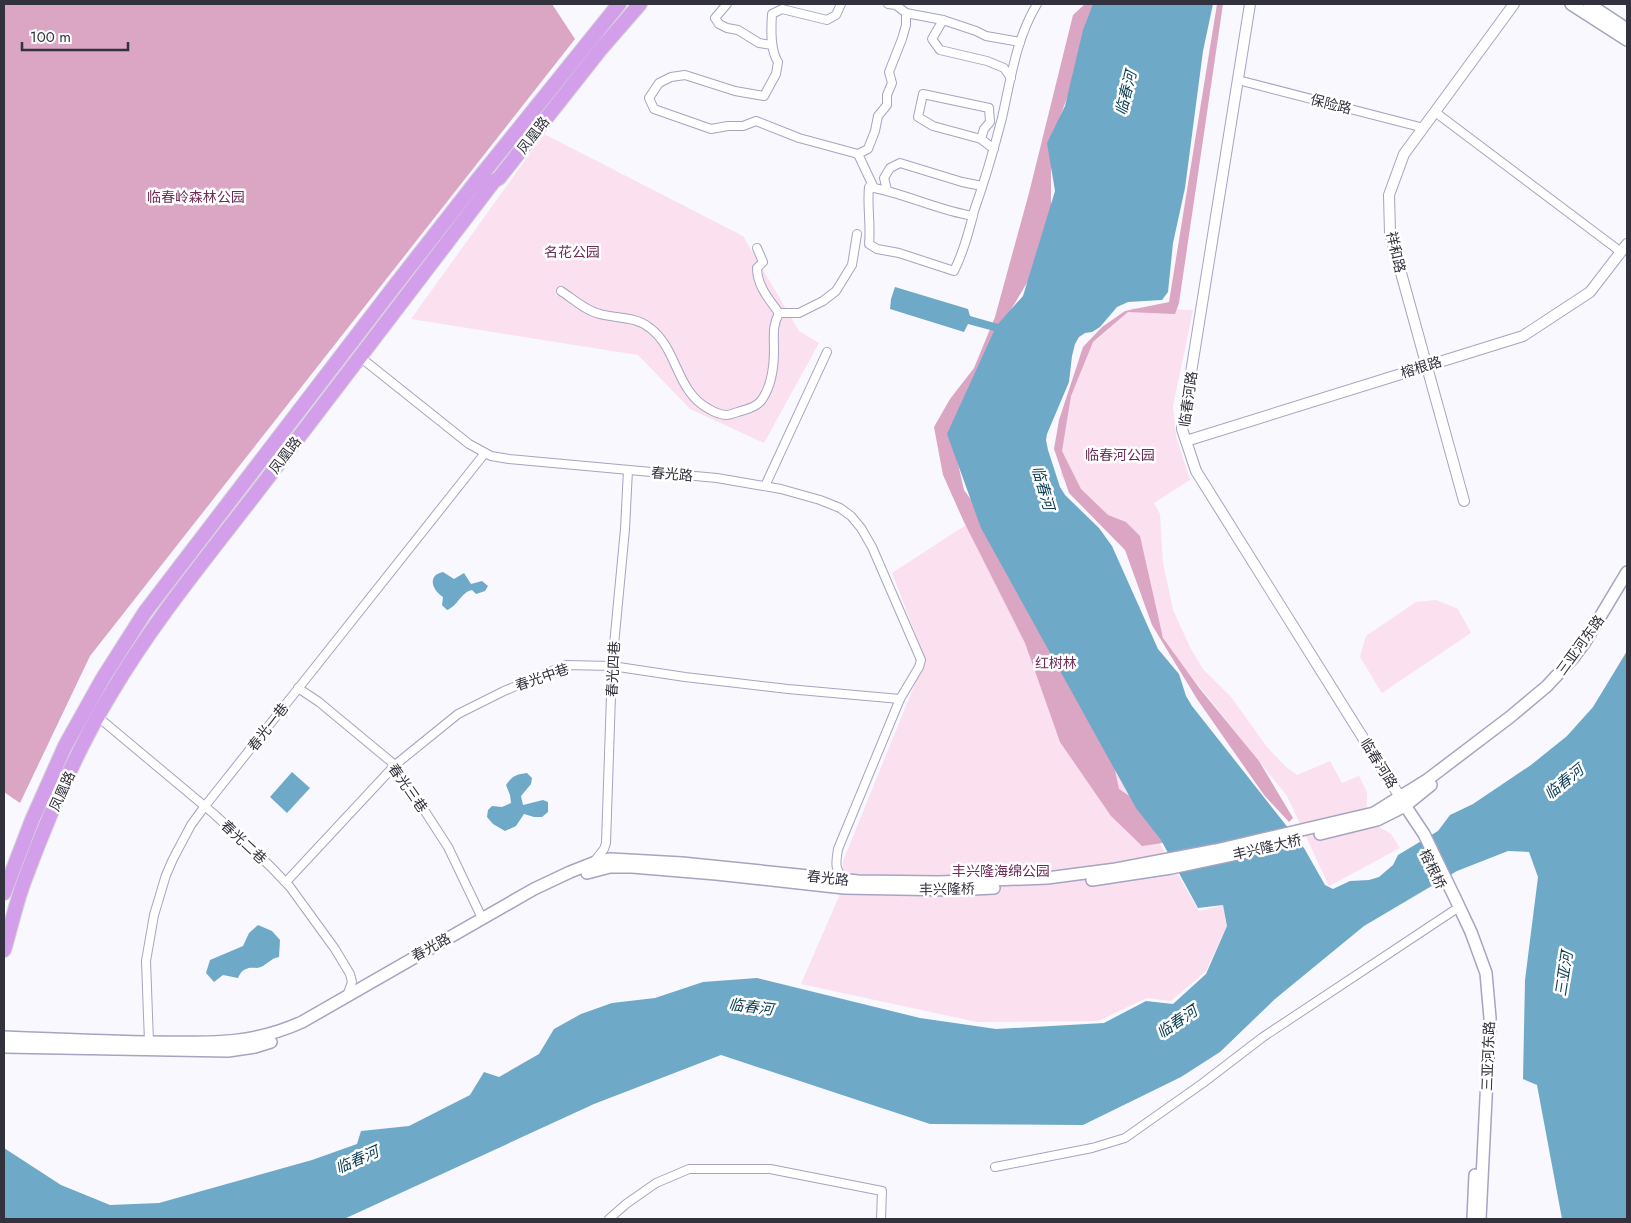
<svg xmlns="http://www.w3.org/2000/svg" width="1631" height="1223" font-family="Jost,'Noto Sans SC',sans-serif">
	<rect width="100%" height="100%" fill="#f8f8fe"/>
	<g fill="#fbe0ef">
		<polygon points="544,134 743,236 799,331 819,343 764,443 690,409 638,355 411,319"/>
		<polygon points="1132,308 1193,310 1173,406 1176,436 1190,480 1154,503 1160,514 1163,563 1173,610 1190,647 1203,669 1231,697 1267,747 1286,767 1297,775 1330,761 1342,783 1359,776 1367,792 1366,828 1374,824 1391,834 1400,848 1329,886 1287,796 1167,646 1117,526 1082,504 1061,476 1063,419 1089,340 1093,342 1099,338"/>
		<polygon points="972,521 1199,911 1223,905 1228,924 1206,971 1171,1001 1147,998 1098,1021 977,1022 801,984 840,894 843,861 925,659 892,573"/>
		<polygon points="1436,600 1458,609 1471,633 1382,693 1360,657 1366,636 1416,602"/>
	</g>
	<g fill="#dba5c4">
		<polygon points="4,4 552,4 575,39 90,656 20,803 4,792"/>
		<polygon points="1085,4 1096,4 1076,73 1051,142 1051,207 1034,271 1009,313 951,433 964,490 1019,566 1113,761 1119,789 1149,809 1211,836 1142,846 1111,816 1060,742 1025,643 964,522 943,475 934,427 950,399 974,368 995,317 1029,193 1073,15"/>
		<polygon points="1217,4 1223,4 1179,303 1175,314 1128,312 1093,342 1071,396 1062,451 1081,489 1108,515 1126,522 1140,536 1163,638 1200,689 1259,761 1293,818 1289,822 1264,795 1197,699 1152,625 1125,550 1069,493 1054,449 1059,420 1083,347 1102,327 1125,311 1169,302"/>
	</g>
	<g fill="#6fa9c8">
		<polygon points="1093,4 1213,4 1203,51 1185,188 1173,243 1168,292 1162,300 1128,302 1117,307 1100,327 1092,332 1085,333 1079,337 1075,344 1072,356 1069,382 1047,434 1046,440 1048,450 1060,487 1065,495 1099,528 1112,546 1158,649 1179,674 1186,696 1192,706 1304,848 1325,885 1333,889 1350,881 1369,880 1379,877 1393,865 1398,855 1438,831 1450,815 1473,804 1531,765 1567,736 1593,707 1627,651 1627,1219 1562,1219 1537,1085 1523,1079 1525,980 1538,877 1529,852 1508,851 1457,871 1364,926 1275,999 1220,1052 1181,1077 1083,1125 930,1124 721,1055 594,1104 344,1219 4,1219 4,1148 61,1185 110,1205 159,1203 312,1160 357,1144 361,1131 409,1126 470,1095 484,1072 499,1077 539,1054 554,1029 581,1014 612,1003 655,998 703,982 757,978 920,1018 996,1029 1104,1023 1146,1001 1173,1004 1206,974 1227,926 1223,905 1198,908 1161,840 1136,808 981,528 947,434 994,331 968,324 964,332 890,309 891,299 895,287 968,309 970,316 998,324 1023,296 1055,191 1047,143 1065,106 1083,30"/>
		<path d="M443,572L454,579L464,573L471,584L482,581L488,586L485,591L476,594L472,590C461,592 458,606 447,610L442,605L443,597C432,590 427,575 443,572Z"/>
		<polygon points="292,772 310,788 287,813 270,797"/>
		<path d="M527,773L532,778L531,784L521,796L523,805L543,800L548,802V812L542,817H534L524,814L516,826L505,831L493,824L487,817L488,810L492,806L502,807L511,803L510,795L506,785C512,776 517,774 527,773Z"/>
		<path d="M258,925L272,931L280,940L279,957C270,958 266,967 257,968C253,968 250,967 246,969C241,971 240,974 238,978L223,975L214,982L206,973L210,960L243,946L249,933Z"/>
	</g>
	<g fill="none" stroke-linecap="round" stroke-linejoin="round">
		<defs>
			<g id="minor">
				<polyline points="727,4 715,18 719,24 727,28 738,30 759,43 772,45"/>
				<path d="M841,4L836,15L827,20L782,9L772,14C771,29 770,50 778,62L776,74L764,96L735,91L685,75L671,77L659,83L649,98L654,109L711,129L728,126H743L756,121L799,138L858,154"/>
				<polyline points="888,4 896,5 906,13"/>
				<polyline points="943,20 932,39 940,50 987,61 1004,68 1011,78"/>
				<polyline points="1238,80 1424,128"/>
				<polyline points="1435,112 1621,252"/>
				<polyline points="981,139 984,129 990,122 989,108 923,94 918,117 933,126 981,139 994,149"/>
				<polyline points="874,188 858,154 868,149 875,131 878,116 887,105 887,95 892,83 889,72 902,39 906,25 906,13 943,20 976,31 986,36 1020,42"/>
				<polyline points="887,190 884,178 890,168 900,163 962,182 982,186"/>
				<path d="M973,216C937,210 904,193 869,187C867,206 871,225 869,244L877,249L899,253L954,271C964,251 969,232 974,211C985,180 994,149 1002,118C1011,78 1016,39 1037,4"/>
				<path d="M757,248L763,262L757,268C757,286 769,299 779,313H799L823,301L836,291L852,265L857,234"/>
				<path d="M561,291C573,299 586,311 600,314C618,319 635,316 650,328C678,349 676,392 709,409C714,412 720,415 727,415C730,415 734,413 738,412C747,409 758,407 763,398C772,384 774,366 774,350C774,335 772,327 779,313"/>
				<path d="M360,357L469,444L491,456L509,459L717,478L781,489L820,500L840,508L851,516L861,528L872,547L921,660L919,667L900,699L838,849C836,862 834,869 844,879"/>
				<polyline points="765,486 827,352"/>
				<polyline points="298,688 319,702 395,765 448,847 482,918"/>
				<polyline points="98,717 214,814 270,866 290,887 335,949 350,974 352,982 347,996"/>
				<polyline points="593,863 604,849 606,843 612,666 625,529 628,470"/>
				<polyline points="286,882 395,765 458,714 504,691 566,665 612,666 685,677 788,689 900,699"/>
				<polyline points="149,1042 146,961 154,915 166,875 173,859 191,825 205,806 485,453"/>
				<polyline points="995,1167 1092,1148 1125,1138 1203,1083 1263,1037 1453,911"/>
				<polyline points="609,1219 626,1204 656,1183 689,1169 770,1169 882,1191 881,1219"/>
			</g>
			<g id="tertiary">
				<polyline points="1250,4 1182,429 1196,471 1400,797"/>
				<polyline points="1186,441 1523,336 1590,292 1627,244"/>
				<polyline points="1464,501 1390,233 1389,195 1404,154 1514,4"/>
			</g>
			<g id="secondary">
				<polyline points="1571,4 1627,40"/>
				<polyline points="1589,4 1627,29"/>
				<polyline points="1402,801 1424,834 1455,898 1471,932 1486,973 1490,1018 1480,1219"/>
				<polyline points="1320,834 1377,820 1405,806 1431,785"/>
				<polyline points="587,873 610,867 632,867 716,874 844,888 953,890 994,888"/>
				<polyline points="1092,880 1171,868 1246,852"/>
				<path d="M4,1037C51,1039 98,1041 145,1042C203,1042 247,1047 302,1022L534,889L570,872L598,861L611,859L682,863L858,881L939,882L1047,878L1116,869L1216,850L1374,813L1427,780L1510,717L1547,686L1573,658L1585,642L1627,572"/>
				<polyline points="4,1047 228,1051 255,1047 271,1042"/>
				<polyline points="1473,1219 1475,1175"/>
			</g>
			<g id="trunk">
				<polyline points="4,893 32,820 65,746 103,678 145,612 393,288 475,183 619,4"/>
				<path d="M4,950C11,927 16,902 25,879C48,817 75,753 110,695C157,615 217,545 273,471C347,375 420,278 494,181L499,178L600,50L640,4"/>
			</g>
		</defs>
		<use href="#minor" stroke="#a5a4c2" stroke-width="10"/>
		<use href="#tertiary" stroke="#a5a4c2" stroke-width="12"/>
		<use href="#secondary" stroke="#a5a4c2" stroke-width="14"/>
		<use href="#trunk" stroke="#d6d6d8" stroke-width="16"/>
		<use href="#minor" stroke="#fff" stroke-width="8"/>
		<use href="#tertiary" stroke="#fff" stroke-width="10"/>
		<use href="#secondary" stroke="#fff" stroke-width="11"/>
		<use href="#trunk" stroke="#d39eea" stroke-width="14"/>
	</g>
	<g text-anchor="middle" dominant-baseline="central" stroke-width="5" stroke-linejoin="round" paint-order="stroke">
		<g font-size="14" fill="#32313e" stroke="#fff">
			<text transform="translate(1331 104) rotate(14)">保险路</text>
			<text transform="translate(533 135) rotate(-52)">凤凰路</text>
			<text transform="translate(1396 252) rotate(77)">祥和路</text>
			<text transform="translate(1421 367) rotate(-17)">榕根路</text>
			<text transform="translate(1188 399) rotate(-82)">临春河路</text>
			<text transform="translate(285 455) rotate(-53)">凤凰路</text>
			<text transform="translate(672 474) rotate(5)">春光路</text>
			<text transform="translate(1580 645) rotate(-54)">三亚河东路</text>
			<text transform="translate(613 669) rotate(-87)">春光四巷</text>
			<text transform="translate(542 677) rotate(-19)">春光中巷</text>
			<text transform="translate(268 727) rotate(-52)">春光一巷</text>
			<text transform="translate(1379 763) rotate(58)">临春河路</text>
			<text transform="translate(408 788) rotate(55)">春光三巷</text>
			<text transform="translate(62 791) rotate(-66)">凤凰路</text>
			<text transform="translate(244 842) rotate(43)">春光二巷</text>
			<text transform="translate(1267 847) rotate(-13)">丰兴隆大桥</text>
			<text transform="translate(1433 869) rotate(64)">榕根桥</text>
			<text transform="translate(828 878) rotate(6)">春光路</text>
			<text transform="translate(947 889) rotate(-1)">丰兴隆桥</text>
			<text transform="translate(431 947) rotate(-29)">春光路</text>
			<text transform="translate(1488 1056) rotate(-88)">三亚河东路</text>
		</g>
		<g font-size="14" fill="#6d2c56" stroke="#fff">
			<text x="196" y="197">临春岭森林公园</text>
			<text x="572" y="252">名花公园</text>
			<text x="1120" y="455">临春河公园</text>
			<text x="1056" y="663">红树林</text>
			<text x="1001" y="871">丰兴隆海绵公园</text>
		</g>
		<g font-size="15" font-style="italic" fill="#0b3e54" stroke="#fff">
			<text transform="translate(1126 93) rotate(-76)">临春河</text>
			<text transform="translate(1043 488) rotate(74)">临春河</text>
			<text transform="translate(1564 782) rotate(-39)">临春河</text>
			<text transform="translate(1564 974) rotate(-81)">三亚河</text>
			<text transform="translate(751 1007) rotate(7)">临春河</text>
			<text transform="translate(1177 1022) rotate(-34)">临春河</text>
			<text transform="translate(357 1160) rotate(-24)">临春河</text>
		</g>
	</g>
	<rect width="1631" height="1223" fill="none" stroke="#32313e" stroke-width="10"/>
	<path d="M22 42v8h106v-8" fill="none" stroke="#32313e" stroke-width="2.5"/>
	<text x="30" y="42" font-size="15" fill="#32313e" stroke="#ffffff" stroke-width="4" paint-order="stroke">100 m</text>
</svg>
